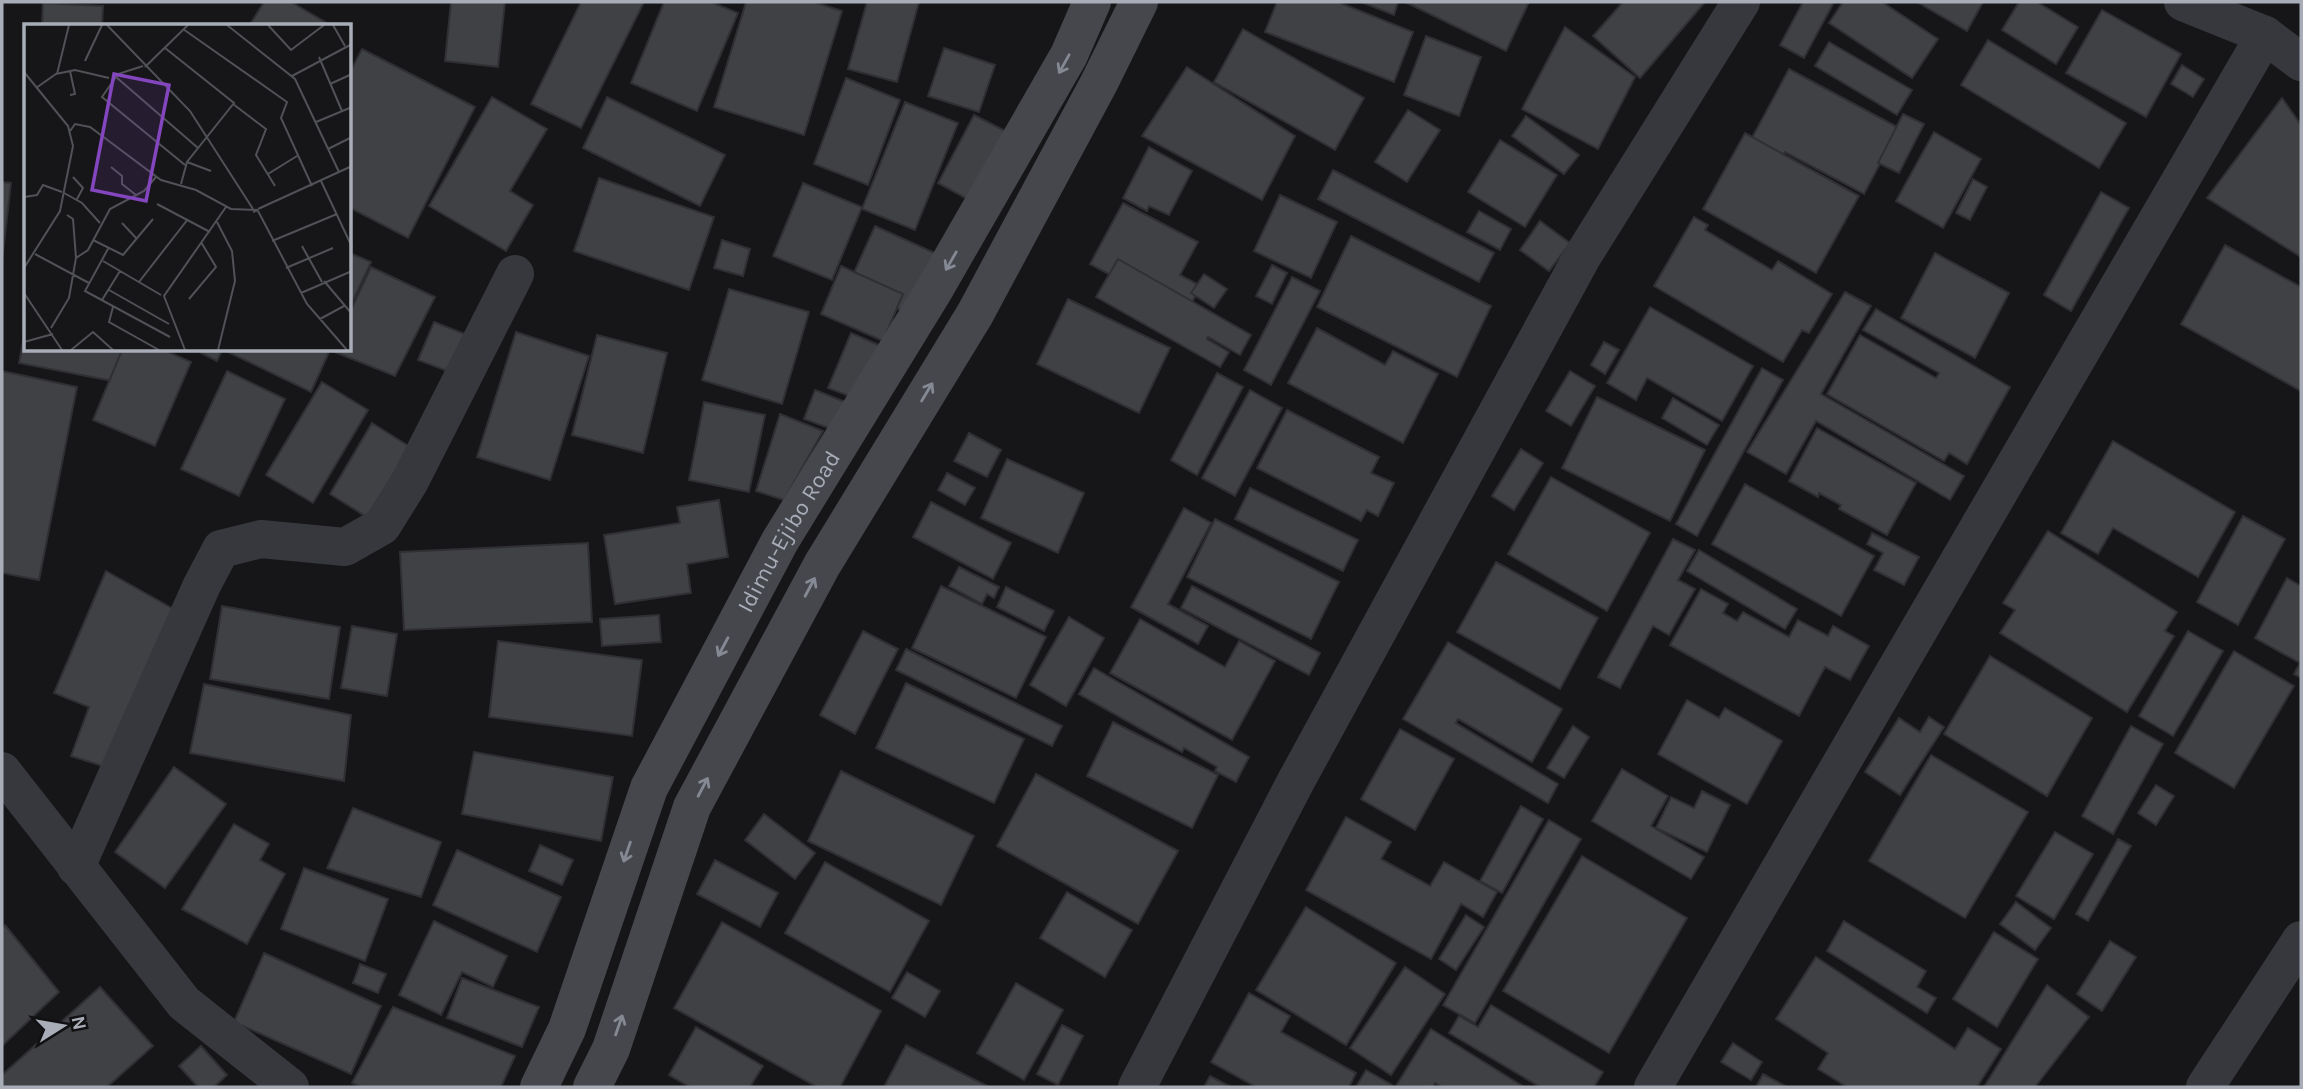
<svg xmlns="http://www.w3.org/2000/svg" width="2303" height="1089" font-family="Karla,sans-serif">
	<rect width="100%" height="100%" fill="#161618"/>
	<g fill="#404145" stroke="#303034" stroke-width="2">
		<polygon points="264,2 291,2 332,26 249,26"/>
		<polygon points="451,2 505,2 498,67 445,61"/>
		<polygon points="581,2 644,2 581,128 531,104"/>
		<polygon points="664,2 711,2 738,13 697,111 631,83"/>
		<polygon points="746,2 814,2 842,11 804,135 714,107"/>
		<polygon points="867,2 919,2 897,82 848,69"/>
		<polygon points="1277,2 1338,2 1413,32 1394,82 1265,32"/>
		<polygon points="1361,2 1398,2 1394,15"/>
		<polygon points="1405,2 1529,2 1506,51"/>
		<polygon points="1623,2 1705,2 1640,78 1593,36"/>
		<polygon points="1803,2 1834,2 1804,58 1780,45"/>
		<polygon points="1843,2 1882,2 1938,39 1912,78 1829,23"/>
		<polygon points="1917,2 1983,2 1967,31"/>
		<polygon points="2019,2 2037,2 2078,27 2056,64 2002,30"/>
		<polygon points="43,3 103,6 102,26 42,26"/>
		<polygon points="2102,10 2181,54 2146,117 2066,73"/>
		<polygon points="1565,27 1635,77 1598,149 1522,109"/>
		<polygon points="1243,29 1364,98 1335,150 1214,82"/>
		<polygon points="1426,36 1481,57 1459,116 1404,95"/>
		<polygon points="1988,40 2126,123 2099,168 1961,85"/>
		<polygon points="1829,42 1912,90 1897,115 1815,66"/>
		<polygon points="944,48 995,65 979,112 928,96"/>
		<polygon points="362,49 475,107 408,238 350,208 350,72"/>
		<polygon points="2182,65 2204,79 2193,97 2171,84"/>
		<polygon points="1187,67 1295,136 1262,200 1142,136"/>
		<polygon points="1789,69 1899,128 1864,194 1785,152 1777,166 1746,149"/>
		<polygon points="846,78 900,100 868,185 814,164"/>
		<polygon points="492,97 547,129 510,191 533,205 506,251 429,206"/>
		<polygon points="607,97 725,155 700,206 583,148"/>
		<polygon points="2282,98 2301,125 2301,257 2207,198"/>
		<polygon points="905,102 958,123 915,230 862,209"/>
		<polygon points="1408,110 1440,130 1407,182 1375,162"/>
		<polygon points="1903,114 1924,124 1899,173 1878,163"/>
		<polygon points="974,115 1015,136 978,205 938,183"/>
		<polygon points="1526,116 1579,155 1564,174 1512,136"/>
		<polygon points="1934,132 1981,159 1943,228 1896,201"/>
		<polygon points="1745,133 1859,196 1816,273 1703,209"/>
		<polygon points="1500,140 1557,175 1525,227 1468,192"/>
		<polygon points="1149,147 1192,171 1169,215 1149,206 1147,211 1123,198"/>
		<polygon points="1333,170 1494,253 1479,282 1318,199"/>
		<polygon points="599,178 714,217 689,290 574,251"/>
		<polygon points="1973,179 1987,187 1970,220 1956,213"/>
		<polygon points="2,182 11,183 2,261"/>
		<polygon points="803,183 862,207 832,280 773,256"/>
		<polygon points="2101,192 2129,208 2071,311 2044,295"/>
		<polygon points="1280,195 1337,222 1311,278 1254,251"/>
		<polygon points="1123,203 1198,242 1180,275 1201,286 1185,315 1090,264"/>
		<polygon points="1479,211 1511,229 1500,250 1467,232"/>
		<polygon points="1694,217 1708,225 1705,230 1772,270 1778,261 1832,294 1809,333 1802,330 1783,362 1654,286"/>
		<polygon points="1540,221 1570,243 1549,271 1520,250"/>
		<polygon points="875,226 937,254 911,315 848,286"/>
		<polygon points="1351,236 1491,306 1457,377 1317,307"/>
		<polygon points="722,240 750,249 743,276 714,268"/>
		<polygon points="2225,245 2301,287 2301,391 2181,324"/>
		<polygon points="350,253 371,262 350,307"/>
		<polygon points="1935,253 2009,293 1975,358 1901,318"/>
		<polygon points="1118,259 1251,335 1240,355 1208,337 1207,339 1229,352 1220,367 1096,297"/>
		<polygon points="1272,265 1287,273 1272,304 1256,296"/>
		<polygon points="841,266 903,294 883,341 821,314"/>
		<polygon points="371,267 435,297 395,376 332,351 350,350 350,312"/>
		<polygon points="1204,274 1227,289 1214,308 1191,293"/>
		<polygon points="1292,277 1320,291 1271,385 1244,370"/>
		<polygon points="729,289 809,312 782,404 702,380"/>
		<polygon points="1845,292 1871,306 1821,394 1964,476 1950,500 1816,421 1786,474 1747,452"/>
		<polygon points="1068,299 1170,348 1139,413 1037,364"/>
		<polygon points="1650,307 1753,366 1722,421 1647,378 1636,400 1607,383"/>
		<polygon points="1876,309 2010,387 1967,464 1949,453 1944,461 1827,394 1860,335 1936,378 1939,373 1863,330"/>
		<polygon points="434,322 465,334 450,372 418,360"/>
		<polygon points="26,325 26,350 129,350 123,383 19,363"/>
		<polygon points="1317,328 1385,365 1393,351 1438,374 1403,443 1288,383"/>
		<polygon points="516,332 589,356 550,480 477,457"/>
		<polygon points="851,333 879,345 857,399 828,388"/>
		<polygon points="597,335 667,353 643,453 572,435"/>
		<polygon points="1604,342 1619,350 1605,374 1591,365"/>
		<polygon points="122,350 164,350 191,362 155,446 93,420"/>
		<polygon points="196,350 222,350 217,361"/>
		<polygon points="224,350 330,350 311,392"/>
		<polygon points="1762,368 1783,380 1697,536 1676,524"/>
		<polygon points="2,371 77,387 39,580 2,573"/>
		<polygon points="227,371 285,399 239,496 181,469"/>
		<polygon points="1570,371 1595,386 1571,426 1546,411"/>
		<polygon points="1217,373 1243,387 1197,475 1171,460"/>
		<polygon points="322,382 368,410 313,503 266,475"/>
		<polygon points="815,390 853,405 842,433 804,419"/>
		<polygon points="1250,390 1282,408 1235,496 1202,478"/>
		<polygon points="1597,397 1705,450 1670,521 1562,468"/>
		<polygon points="1673,398 1719,425 1707,445 1662,418"/>
		<polygon points="704,402 765,415 749,492 689,480"/>
		<polygon points="1287,410 1379,457 1371,473 1394,483 1378,516 1367,510 1361,521 1257,468"/>
		<polygon points="780,414 823,431 784,500 756,491"/>
		<polygon points="372,423 412,448 370,519 330,494"/>
		<polygon points="1817,428 1916,483 1887,535 1839,509 1841,505 1819,493 1818,497 1789,481"/>
		<polygon points="969,433 1001,450 987,477 954,461"/>
		<polygon points="2113,441 2235,512 2198,577 2113,528 2098,554 2061,533"/>
		<polygon points="1521,449 1543,463 1514,510 1492,496"/>
		<polygon points="1007,459 1084,493 1058,553 981,518"/>
		<polygon points="947,473 975,488 965,505 938,490"/>
		<polygon points="1551,477 1650,533 1607,611 1508,554"/>
		<polygon points="1745,484 1874,556 1841,616 1712,544"/>
		<polygon points="1250,488 1358,540 1343,571 1235,519"/>
		<polygon points="719,500 728,557 687,564 691,593 615,604 604,535 680,523 677,507"/>
		<polygon points="931,502 1011,543 993,579 913,537"/>
		<polygon points="1184,508 1211,523 1168,604 1208,626 1198,644 1131,607"/>
		<polygon points="2243,516 2285,539 2238,625 2197,602"/>
		<polygon points="1215,519 1339,582 1311,639 1187,577"/>
		<polygon points="2048,531 2177,612 2165,631 2174,636 2127,712 2000,633 2015,610 2003,603"/>
		<polygon points="1872,533 1919,557 1904,585 1874,570 1883,553 1867,544"/>
		<polygon points="1673,539 1695,550 1678,580 1695,589 1669,635 1653,626 1620,688 1598,677"/>
		<polygon points="588,543 592,622 404,630 400,552"/>
		<polygon points="1699,550 1797,609 1785,629 1687,571"/>
		<polygon points="1496,562 1598,618 1560,689 1457,632"/>
		<polygon points="959,567 999,587 994,598 987,594 982,604 949,586"/>
		<polygon points="106,571 177,611 109,768 71,756 89,707 54,693"/>
		<polygon points="2287,578 2301,586 2301,678 2294,674 2300,663 2255,638"/>
		<polygon points="941,586 1046,637 1016,698 912,648"/>
		<polygon points="1192,586 1320,653 1309,675 1181,608"/>
		<polygon points="1006,587 1054,611 1044,631 997,607"/>
		<polygon points="1701,589 1728,604 1723,613 1737,621 1743,612 1789,637 1798,620 1828,636 1833,626 1869,646 1850,680 1825,667 1799,716 1670,645"/>
		<polygon points="222,606 340,627 329,699 210,679"/>
		<polygon points="659,615 661,642 602,646 600,619"/>
		<polygon points="1069,617 1104,638 1066,706 1030,685"/>
		<polygon points="1140,619 1225,667 1239,641 1275,661 1232,740 1110,673"/>
		<polygon points="352,626 397,634 387,696 341,688"/>
		<polygon points="863,631 898,649 855,734 820,715"/>
		<polygon points="2188,631 2223,651 2173,736 2139,716"/>
		<polygon points="498,641 642,660 632,736 489,717"/>
		<polygon points="1448,642 1562,709 1532,762 1458,719 1456,723 1558,784 1548,803 1403,719"/>
		<polygon points="906,649 1062,726 1052,746 896,670"/>
		<polygon points="2234,651 2294,686 2234,788 2175,753"/>
		<polygon points="1990,656 2092,718 2047,796 1944,734"/>
		<polygon points="1094,668 1249,757 1236,782 1215,771 1217,767 1184,748 1182,752 1079,694"/>
		<polygon points="906,683 1024,739 994,803 876,748"/>
		<polygon points="204,684 351,715 344,781 190,753"/>
		<polygon points="1687,700 1719,718 1725,708 1782,741 1747,804 1658,754"/>
		<polygon points="1929,717 1944,727 1900,795 1865,772 1899,718 1920,732"/>
		<polygon points="1113,722 1218,775 1192,828 1087,776"/>
		<polygon points="1573,726 1589,737 1564,778 1547,768"/>
		<polygon points="2131,726 2163,744 2113,834 2082,816"/>
		<polygon points="1400,729 1454,759 1415,830 1361,799"/>
		<polygon points="474,752 613,777 601,841 462,814"/>
		<polygon points="1931,755 2028,812 1965,918 1869,861"/>
		<polygon points="174,767 226,804 165,888 115,852"/>
		<polygon points="1622,769 1668,796 1651,826 1704,857 1691,879 1592,821"/>
		<polygon points="841,771 974,836 941,905 808,841"/>
		<polygon points="1036,774 1178,851 1138,924 997,846"/>
		<polygon points="2156,785 2174,796 2156,825 2138,813"/>
		<polygon points="1702,791 1730,805 1707,852 1656,828 1671,797 1694,808"/>
		<polygon points="1521,806 1543,819 1502,893 1480,881"/>
		<polygon points="353,808 441,842 421,897 327,868"/>
		<polygon points="764,814 815,853 795,879 745,840"/>
		<polygon points="1346,817 1391,842 1381,859 1430,886 1444,862 1497,892 1483,917 1461,904 1431,959 1306,890"/>
		<polygon points="1549,820 1581,839 1475,1023 1443,1005"/>
		<polygon points="234,824 269,844 260,860 285,874 247,944 182,909"/>
		<polygon points="2055,832 2093,854 2054,919 2016,896"/>
		<polygon points="2118,839 2131,846 2088,921 2076,914"/>
		<polygon points="540,845 573,860 562,885 529,871"/>
		<polygon points="457,850 561,897 537,952 433,905"/>
		<polygon points="1582,856 1687,918 1609,1053 1503,991"/>
		<polygon points="715,860 778,893 760,927 697,894"/>
		<polygon points="825,862 929,921 890,992 785,933"/>
		<polygon points="304,868 388,899 365,961 281,929"/>
		<polygon points="1067,892 1132,930 1105,977 1040,938"/>
		<polygon points="2016,902 2051,928 2035,950 2000,924"/>
		<polygon points="1306,907 1396,963 1346,1045 1256,990"/>
		<polygon points="1466,915 1484,927 1456,970 1439,959"/>
		<polygon points="434,921 507,956 493,987 462,972 441,1015 399,995"/>
		<polygon points="1844,921 1926,971 1917,987 1936,998 1927,1013 1827,951"/>
		<polygon points="722,922 881,1011 840,1087 817,1087 674,1008"/>
		<polygon points="5,925 59,992 2,1046 2,928"/>
		<polygon points="1994,932 2038,959 1997,1027 1953,999"/>
		<polygon points="2110,941 2136,957 2102,1011 2077,994"/>
		<polygon points="264,953 381,1006 351,1074 234,1022"/>
		<polygon points="1816,957 1955,1049 1968,1028 2001,1049 1977,1087 1847,1087 1818,1069 1828,1053 1776,1019"/>
		<polygon points="360,964 386,974 378,993 353,983"/>
		<polygon points="1405,967 1445,994 1391,1075 1350,1048"/>
		<polygon points="907,972 940,991 925,1017 892,998"/>
		<polygon points="462,978 539,1007 522,1047 447,1018"/>
		<polygon points="1016,983 1063,1010 1024,1080 977,1053"/>
		<polygon points="2047,985 2089,1017 2035,1087 1984,1087"/>
		<polygon points="100,987 153,1046 107,1087 2,1087 2,1075"/>
		<polygon points="1249,993 1290,1016 1281,1032 1356,1073 1349,1087 1256,1087 1211,1062"/>
		<polygon points="1491,1005 1603,1072 1594,1087 1540,1087 1449,1033 1459,1016 1478,1027"/>
		<polygon points="393,1007 515,1056 501,1087 361,1087 352,1083"/>
		<polygon points="1062,1025 1083,1036 1058,1085 1037,1074"/>
		<polygon points="696,1027 763,1066 750,1087 690,1087 669,1075"/>
		<polygon points="1431,1029 1524,1087 1442,1087 1435,1083 1433,1087 1396,1086"/>
		<polygon points="1733,1043 1762,1062 1751,1080 1721,1062"/>
		<polygon points="906,1045 989,1087 884,1087"/>
		<polygon points="201,1046 227,1075 214,1087 198,1087 179,1066"/>
		<polygon points="1366,1070 1392,1085 1391,1087 1356,1087"/>
		<polygon points="1763,1074 1787,1087 1756,1087"/>
		<polygon points="1210,1076 1231,1087 1204,1087"/>
	</g>
	<g fill="none" stroke-linecap="round" stroke-linejoin="round">
		<g stroke="#37383d" stroke-width="38">
			<polyline points="2183,2 2265,35 2301,62"/>
			<polyline points="2,771 184,1003 290,1087"/>
			<polyline points="76,867 202,585 221,549 261,539 345,547 382,526 410,481 515,274"/>
			<polyline points="1137,1087 1296,781 1582,257 1741,2"/>
			<polyline points="1653,1087 2265,35"/>
			<polyline points="2205,1087 2301,940"/>
		</g>
		<g stroke="#45474d" stroke-width="38">
			<path id="s1" d="M539,1087L567,1029L649,788L780,541L934,290L1069,55L1092,2"/>
			<polyline points="592,1087 611,1049 692,807 822,565 975,314 1099,83 1139,2"/>
		</g>
	</g>
	<defs><path id="oneway-shaft" d="M-6 0H5M1.5-3L5.5 0L1.5 3" fill="none" stroke-width="1.6" stroke-linecap="round" stroke-linejoin="round" transform="scale(1.75)"/></defs>
	<g stroke="#858993">
		<use href="#oneway-shaft" transform="translate(1064 64) rotate(119)"/>
		<use href="#oneway-shaft" transform="translate(951 261) rotate(120)"/>
		<use href="#oneway-shaft" transform="translate(927 392) rotate(-59)"/>
		<use href="#oneway-shaft" transform="translate(810 587) rotate(-62)"/>
		<use href="#oneway-shaft" transform="translate(723 647) rotate(118)"/>
		<use href="#oneway-shaft" transform="translate(703 787) rotate(-62)"/>
		<use href="#oneway-shaft" transform="translate(627 852) rotate(109)"/>
		<use href="#oneway-shaft" transform="translate(619 1025) rotate(-71)"/>
	</g>
	<g text-anchor="middle" dominant-baseline="central" stroke-width="7" stroke-linejoin="round" paint-order="stroke">
		<g font-size="23" fill="#a8adb8" stroke="#111113">
			<text stroke="none"><textPath href="#s1" startOffset="611">Idimu-Ejibo Road</textPath></text>
		</g>
	</g>
	<g transform="translate(24 24)">
		<rect width="327" height="327" fill="#161618"/>
		<path fill="none" stroke="#505258" stroke-width="2" d="M83,1L166,87L229,185M203,1L271,55L315,148M244,1L267,26L300,1M309,1L321,22M159,5L263,78L257,94L288,162M141,24L210,79L163,138L157,160M295,33L318,87M61,37L78,1M119,42L94,50L78,73L161,141M121,43L164,1M46,47L51,70L46,71M0,48L44,102L49,122L36,187L0,244M33,50L45,1M268,52L328,20M92,53L174,124M306,60L328,50M12,64L32,50L51,46L85,54M209,80L242,105L232,131L251,162M292,98L328,83M46,107L51,100L66,103L137,156L172,166L207,185L234,186L229,188M304,125L328,113M163,138L187,147M87,143L98,152V160L112,171M244,150L273,132M49,153L59,164L53,175M297,157L328,223M40,169L58,179L76,199M0,173L13,171L19,161L38,168M133,180L186,208M234,185L328,142M234,187L283,280L323,326M193,198L208,227L211,257L194,326M98,199L113,215M69,216L99,231L129,195M248,217L313,190M278,222L298,258M85,223L61,267L146,313M11,230L65,259M52,234L64,226L86,185L120,167L132,153M79,237L137,271M262,244L309,224M300,257L328,290M115,258L164,195M85,266L145,300M0,269L38,326M277,269L328,247M165,275L192,243L177,218M78,276L96,247M89,283L85,298L135,326M296,295L320,282M27,304L45,274L52,234L49,195L43,191M0,318L29,310M47,326L69,308L89,326M161,326L140,272L202,183"/>
		<path fill="#8446be" fill-opacity="0.15" stroke="#8446be" stroke-width="3.5" d="M90,50L145,61L122,177L68,166Z"/>
		<rect width="327" height="327" fill="none" stroke="#a8adb8" stroke-width="3.5"/>
	</g>
	<rect width="2303" height="1089" fill="none" stroke="#a8adb8" stroke-width="7"/>
	<g transform="translate(63 1026) rotate(79)" stroke="#111113" stroke-width="5" paint-order="stroke">
	<path d="M0-5L12 26L0 18L-12 26Z" fill="#a8adb8"/>
	<text y="-10" font-size="19" font-weight="bold" text-anchor="middle" fill="#a8adb8">N</text>
	</g>
</svg>
